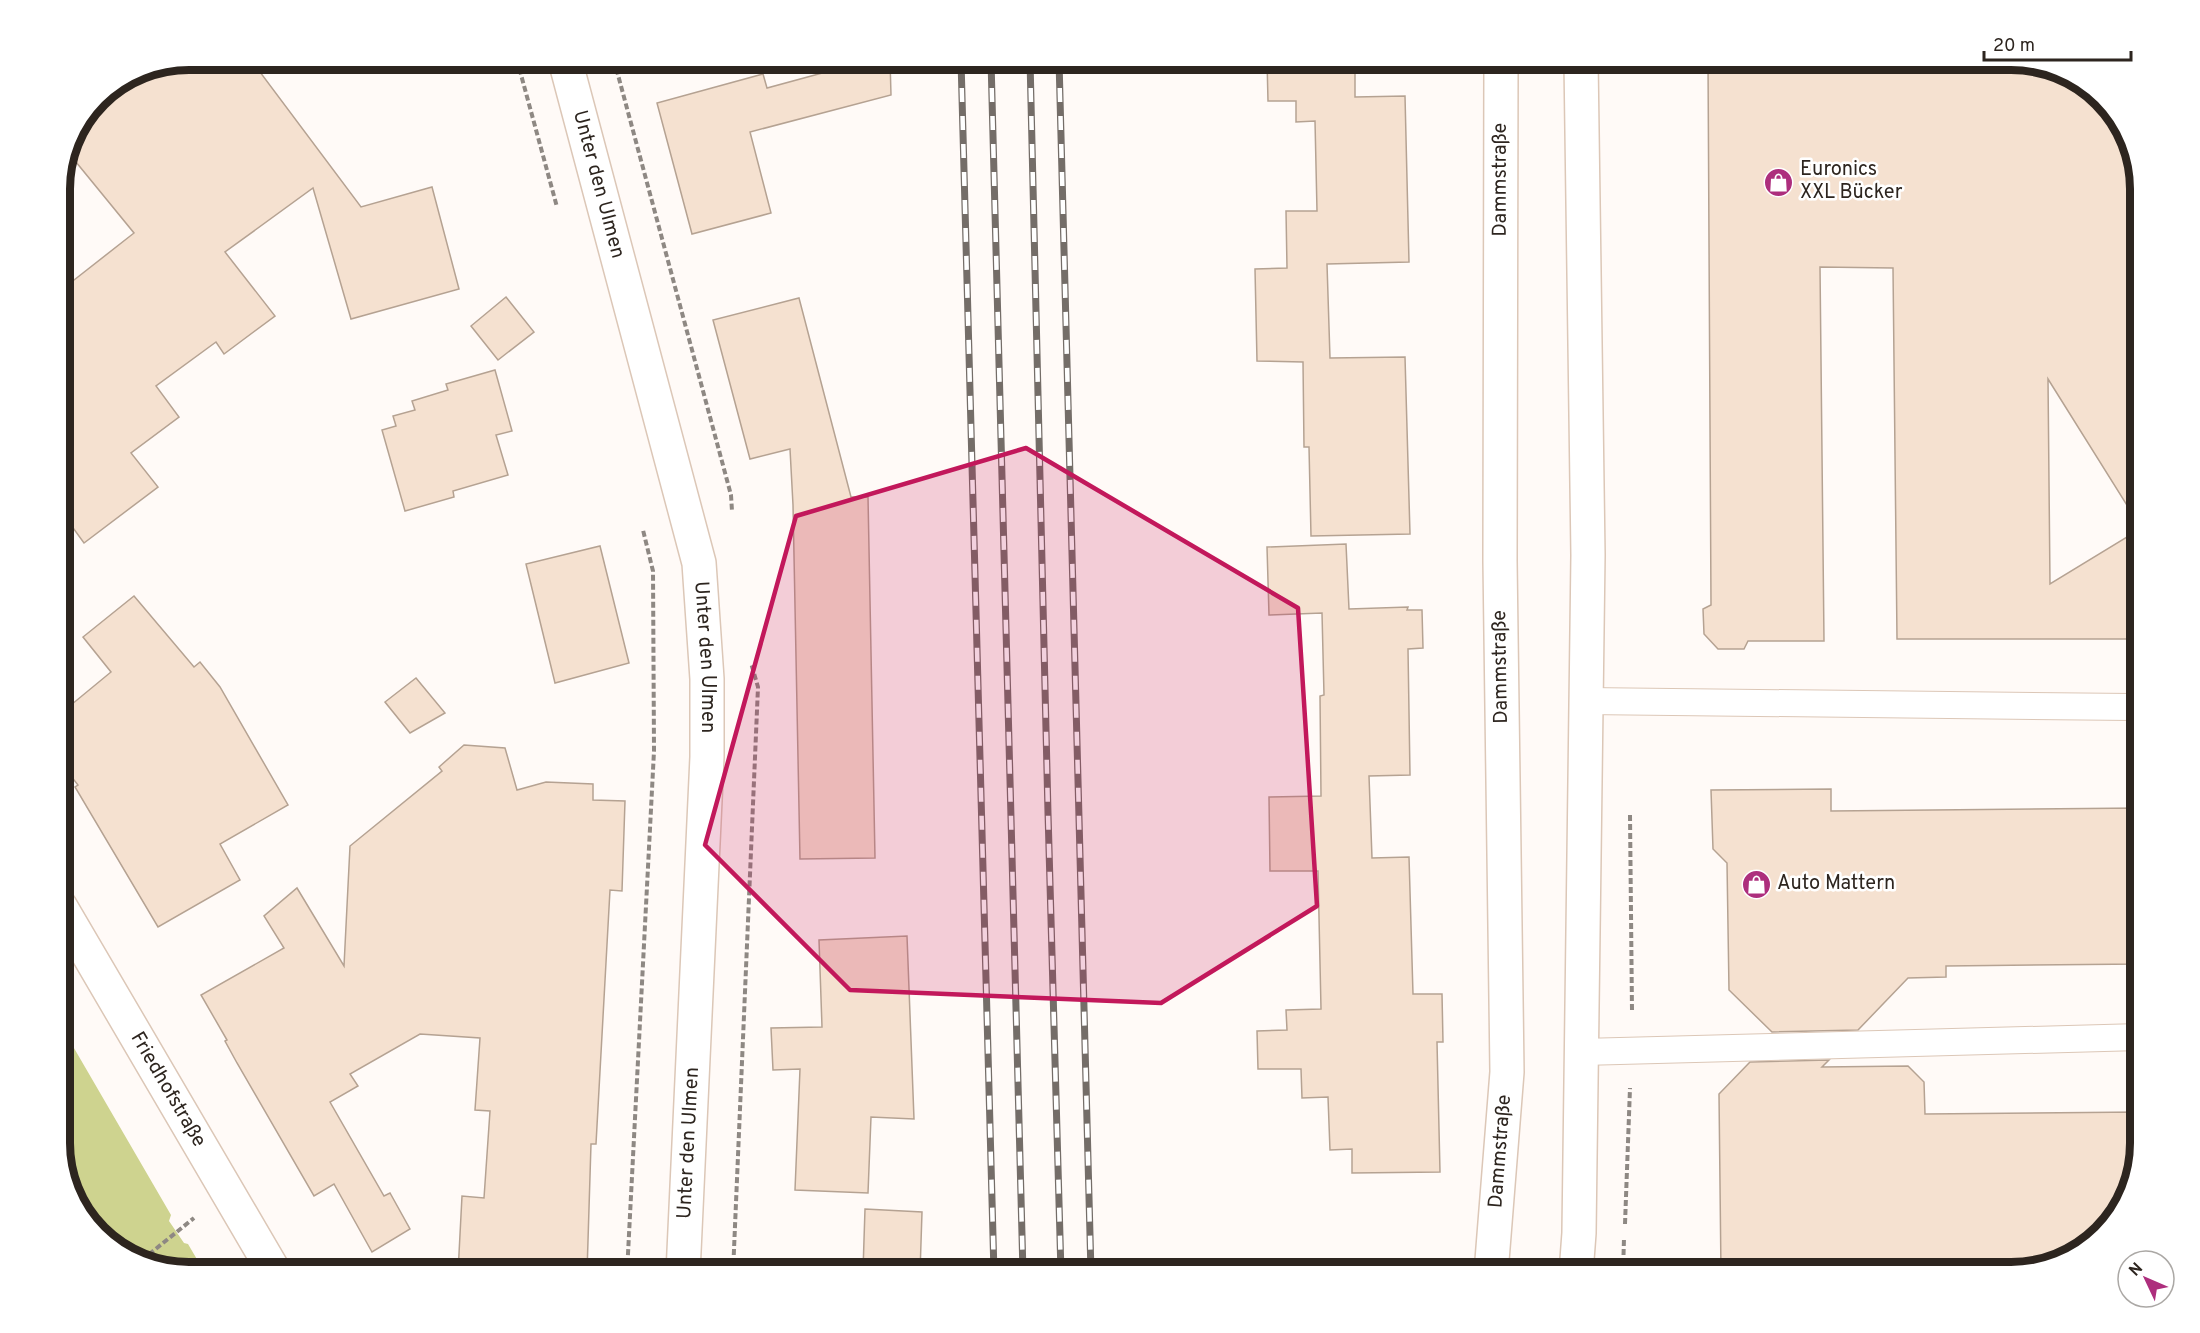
<svg xmlns="http://www.w3.org/2000/svg" width="2200" height="1333" font-family="Overpass,sans-serif">
	<rect width="100%" height="100%" fill="#fffaf7"/>
	<polygon fill="#ced38f" points="60,1024 171,1215 169,1221 184,1243 188,1244 205,1273 190,1273 125,1255 78,1208 60,1151"/>
	<g fill="#f5e1d0" stroke="#b5a292" stroke-width="1.5">
		<polygon points="190,60 251,60 361,207 432,187 459,289 351,319 313,188 225,252 275,316 224,354 216,342 156,386 179,417 131,453 158,487 84,543 60,510 60,291 134,233 67,151 70,140 98,98 140,70"/>
		<polygon points="870,60 890,60 891,95 750,132 771,213 692,234 657,103 763,74 767,88"/>
		<polygon points="1267,60 1355,60 1355,97 1405,96 1409,262 1327,264 1330,358 1405,357 1410,534 1311,536 1309,447 1304,447 1303,362 1257,361 1255,269 1287,268 1286,211 1317,211 1315,121 1296,122 1296,101 1268,101"/>
		<polygon points="1708,60 2010,60 2075,78 2122,125 2140,182 2140,526 2048,379 2050,584 2140,529 2140,639 1897,639 1893,268 1820,267 1824,641 1748,641 1744,649 1718,649 1704,634 1703,609 1711,605"/>
		<polygon points="506,297 534,332 498,360 471,326"/>
		<polygon points="799,298 851,497 868,497 875,858 800,859 793,505 790,449 750,459 713,320"/>
		<polygon points="495,370 512,431 496,435 508,475 453,491 454,497 405,511 382,430 396,426 393,416 415,410 412,401 448,390 446,384"/>
		<polygon points="1346,544 1349,609 1408,607 1407,610 1422,610 1423,648 1408,649 1410,775 1369,776 1372,858 1409,857 1413,994 1442,994 1443,1042 1437,1042 1440,1172 1352,1173 1352,1149 1330,1150 1328,1097 1302,1098 1301,1069 1258,1069 1257,1031 1287,1030 1286,1010 1321,1009 1318,871 1270,871 1269,797 1321,796 1320,696 1324,695 1322,613 1269,615 1267,547"/>
		<polygon points="600,546 629,663 555,683 526,564"/>
		<polygon points="134,596 194,667 200,662 220,687 288,805 220,844 240,880 158,927 75,787 78,785 60,762 60,714 111,672 83,637"/>
		<polygon points="416,678 445,713 410,733 385,702"/>
		<polygon points="464,745 505,748 517,790 546,782 593,784 593,800 625,801 622,891 610,890 596,1144 591,1144 587,1273 458,1273 462,1196 484,1198 490,1111 475,1110 480,1038 420,1034 350,1074 358,1086 330,1102 384,1196 390,1193 410,1229 372,1252 334,1184 314,1196 237,1063 225,1041 227,1040 201,995 284,948 264,916 297,888 344,966 350,846 442,771 439,767"/>
		<polygon points="1831,789 1831,811 2140,808 2140,964 1946,966 1946,977 1908,978 1858,1030 1772,1032 1729,990 1727,863 1713,849 1711,790"/>
		<polygon points="907,936 914,1119 871,1117 868,1193 795,1190 800,1069 773,1070 771,1028 822,1027 819,940"/>
		<polygon points="1829,1060 1822,1067 1908,1066 1924,1082 1925,1114 2140,1112 2140,1144 2122,1208 2075,1256 2011,1273 1721,1273 1719,1094 1750,1062"/>
		<polygon points="865,1209 922,1212 920,1273 863,1271"/>
	</g>
	<g fill="none" stroke-linecap="round" stroke-linejoin="round">
		<defs>
			<g id="lane">
				<polyline points="1586,701 2132,707"/>
				<polyline points="1582,1052 2140,1037"/>
			</g>
			<g id="street">
				<path id="s1" d="M60,906L275,1273"/>
				<path id="s2" d="M1491,1273L1507,1072L1500,561L1501,60"/>
			</g>
			<g id="secondary">
				<path id="s3" d="M565,60L699,563L707,679V757L683,1273"/>
				<polyline points="1576,1273 1579,1233 1588,555 1581,60"/>
			</g>
		</defs>
		<use href="#lane" stroke="#dcc7b7" stroke-width="28"/>
		<use href="#street" stroke="#dcc7b7" stroke-width="36"/>
		<use href="#secondary" stroke="#dcc7b7" stroke-width="36"/>
		<g stroke="#8e8883" stroke-width="4" stroke-dasharray="6 3" stroke-linecap="butt">
			<polyline points="517,60 557,207"/>
			<polyline points="614,60 731,495 732,511"/>
			<polyline points="1630,815 1632,1011"/>
			<polyline points="1625,1224 1630,1088"/>
			<polyline points="142,1260 194,1218"/>
			<polyline points="627,1273 654,751 653,571 643,530"/>
			<polyline points="733,1273 758,687 751,663"/>
			<polyline points="1623,1273 1624,1238"/>
		</g>
		<use href="#lane" stroke="#fff" stroke-width="26"/>
		<use href="#street" stroke="#fff" stroke-width="33"/>
		<use href="#secondary" stroke="#fff" stroke-width="33"/>
		<defs>
			<g id="rail">
				<polyline points="961,60 994,1273"/>
				<polyline points="991,60 1023,1273"/>
				<polyline points="1030,60 1048,813 1061,1273"/>
				<polyline points="1059,60 1091,1273"/>
			</g>
		</defs>
		<use href="#rail" stroke="#746d68" stroke-width="7"/>
		<use href="#rail" stroke="#fff" stroke-width="4.5" stroke-dasharray="14" stroke-linecap="butt"/>
	</g>
	<path fill="#c2185b" fill-opacity="0.2" stroke="#c2185b" stroke-width="4.5" stroke-linejoin="round" d="M1026,448L1298,608L1317,906L1161,1003L850,990L705,845L796,516Z"/>
	<defs>
		<symbol id="shop-disc" viewBox="-11 -11 22 22"><circle r="9.5" fill="#ad2e7d" stroke="#fff"/><path d="M-5-2.5h2.3a2.7 3.5 0 0 1 5.4 0H5L5.5 6h-11ZM-1.5-2.5h3a1.5 2.3 0 0 0-3 0Z" fill="#fff"/></symbol>
	</defs>
	<g fill-rule="evenodd">
		<use href="#shop-disc" x="1762" y="166" width="33" height="33"/>
		<use href="#shop-disc" x="1740" y="868" width="33" height="33"/>
	</g>
	<g text-anchor="middle" dominant-baseline="central" stroke-width="5" stroke-linejoin="round" paint-order="stroke">
		<g font-size="20" fill="#2d251f" stroke="#fff" text-anchor="start">
			<text x="1800" y="170">Euronics<tspan x="1800" dy="23">XXL Bücker</tspan></text>
			<text x="1777" y="884">Auto Mattern</text>
		</g>
		<g font-size="20" fill="#2d251f" stroke="#fff">
			<text stroke="none"><textPath href="#s2" startOffset="1094">Dammstraße</textPath></text>
			<text stroke="none"><textPath href="#s3" startOffset="129">Unter den Ulmen</textPath></text>
			<text stroke="none"><textPath href="#s3" startOffset="615">Unter den Ulmen</textPath></text>
			<text transform="translate(1501 667) rotate(-91)">Dammstraße</text>
			<text stroke="none"><textPath href="#s1" startOffset="213">Friedhofstraße</textPath></text>
			<text transform="translate(689 1143) rotate(-87)">Unter den Ulmen</text>
			<text stroke="none"><textPath href="#s2" startOffset="122">Dammstraße</textPath></text>
		</g>
	</g>
	<path d="M0 0H2200V1333H0ZM189 70H2011A119 119 0 0 1 2130 189V1143A119 119 0 0 1 2011 1262H189A119 119 0 0 1 70 1143V189A119 119 0 0 1 189 70Z" fill="#fff" fill-rule="evenodd"/>
	<path fill="none" stroke="#2d251f" stroke-width="8" d="M189 70H2011A119 119 0 0 1 2130 189V1143A119 119 0 0 1 2011 1262H189A119 119 0 0 1 70 1143V189A119 119 0 0 1 189 70Z"/>
	<g transform="translate(2146 1279) rotate(314)"><circle r="28" fill="#ffffff" stroke="#aba8a5" stroke-width="1.5"/>
	<path d="M0-4.5L10 22L0 15L-10 22Z" fill="#ad2e7d"/>
	<text y="-9" font-size="16" font-weight="bold" text-anchor="middle" fill="#2d251f">N</text>
	</g>
	<path d="M1984 51v9h147v-9" fill="none" stroke="#2d251f" stroke-width="3"/>
	<text x="1993" y="51" font-size="18" fill="#2d251f" stroke="#ffffff" stroke-width="4.5" paint-order="stroke">20 m</text>
</svg>
